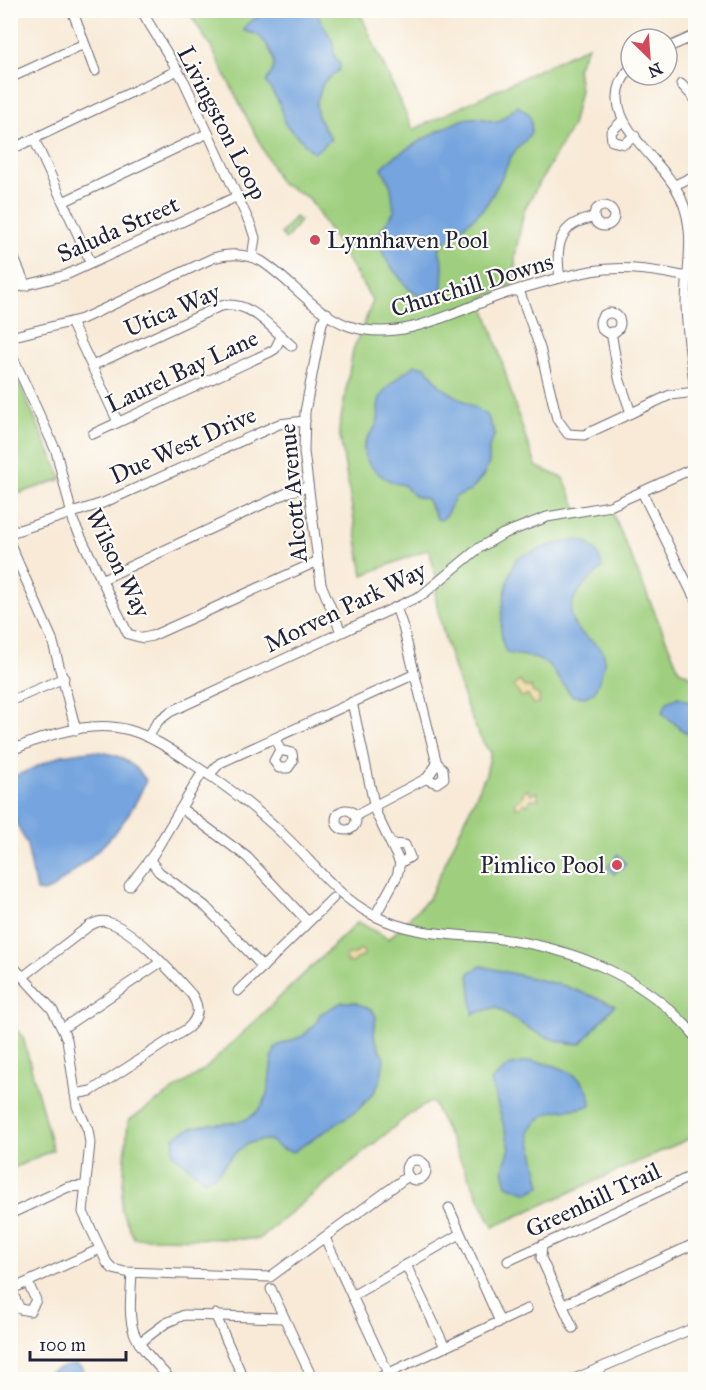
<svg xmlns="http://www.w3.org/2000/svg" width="706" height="1390" font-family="'IM FELL Great Primer',serif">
	<rect width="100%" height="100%" fill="#fdfcf7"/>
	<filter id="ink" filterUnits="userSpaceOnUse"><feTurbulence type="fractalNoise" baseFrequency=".0167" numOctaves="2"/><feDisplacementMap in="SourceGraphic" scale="12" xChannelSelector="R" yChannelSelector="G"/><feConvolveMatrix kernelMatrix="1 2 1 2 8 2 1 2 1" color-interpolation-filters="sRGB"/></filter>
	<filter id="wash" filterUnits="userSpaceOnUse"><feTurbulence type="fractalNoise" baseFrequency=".008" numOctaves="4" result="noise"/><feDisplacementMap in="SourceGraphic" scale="24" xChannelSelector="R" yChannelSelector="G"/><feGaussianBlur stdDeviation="1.35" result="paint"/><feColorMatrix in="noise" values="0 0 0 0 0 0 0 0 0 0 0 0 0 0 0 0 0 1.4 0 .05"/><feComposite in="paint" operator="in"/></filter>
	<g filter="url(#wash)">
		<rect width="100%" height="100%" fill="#f8ead7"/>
		<g fill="#9fcf7e" stroke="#60785c" stroke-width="1.5">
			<path d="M188,11H359L413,130L588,46L577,68L580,90L572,126L524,210L515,256L516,283L481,299C503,354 513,412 537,467L563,478L580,515L611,509L679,670L695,678V1136L493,1227L432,1101L411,1113L259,1239L134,1238L121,1209L128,1121L205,1069L358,922L389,939L429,898L486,774L491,752C471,736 441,629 436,600C435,593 438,587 437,581C435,571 432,560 429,549L363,575L339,430L353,350L373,301L309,198L280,183L211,47Z"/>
			<polygon points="295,217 300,221 286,239 281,234"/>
			<polygon points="10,363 62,479 11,496 10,496"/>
			<polygon points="10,1023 23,1037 53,1150 11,1169"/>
		</g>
		<g fill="#eeda9e" stroke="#887e6c" stroke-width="1.5">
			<polygon points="520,681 524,687 531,687 533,693 539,695 539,704 533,704 528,695 521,697 514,686"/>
			<polygon points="524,790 528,790 531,794 537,792 539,799 531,799 528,805 523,803 521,807 516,807 516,802 522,798"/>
			<polygon points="360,949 364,952 364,956 356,959 353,963 347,962 346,956 357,953"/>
		</g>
		<g fill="#74a4de" stroke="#4b638c" stroke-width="1.5">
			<path d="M294,10L316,12L333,42L334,55L340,65L339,70L323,83L316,104L318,118L331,139L314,153L285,124L280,104L266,82C268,78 272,74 273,69C277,57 266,41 256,34L244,31C247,13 279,14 294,10Z"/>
			<path d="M518,106L530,115C531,121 533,128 530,134C525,143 514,149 510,159C503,174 496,191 486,205C473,223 452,231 439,249L443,264L442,289C422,303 412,295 400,278C389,264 378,252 379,233L394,212L391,187L382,168C390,156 455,120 470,118C480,116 489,121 498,122Z"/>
			<path d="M415,365L426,367L441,387L487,415L495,434L489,447V463L483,476L470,491L455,497L446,516L441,520L437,519L427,499L414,496L404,485C387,484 358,462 365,443C368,435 375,430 377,423C381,414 375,405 381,396C389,383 402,374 415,365Z"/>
			<path d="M576,540C591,541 600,553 602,568C582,586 553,611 585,636C592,642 602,646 604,656C606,665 598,684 594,692L585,697L572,696L548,664L532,657L507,653C494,635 506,576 517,558L551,545Z"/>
			<polygon points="678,697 695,704 695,735 686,733 662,713 667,702"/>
			<path d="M89,751C114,752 131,759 146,780C128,828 92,858 53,888L44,892L36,891L27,845L11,812V778L62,755Z"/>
			<polygon points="618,854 626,864 614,874 608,867"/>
			<path d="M481,966L565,986L615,1005L581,1044C545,1043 525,1026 496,1007L473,1014L469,973Z"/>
			<path d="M342,1002H354L371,1009L376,1016L374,1036L384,1058L381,1078L375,1091L358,1110L293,1152L282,1149L269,1140C242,1138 229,1160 214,1177L204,1179L173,1154L174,1138C205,1111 242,1138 263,1104C272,1089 268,1066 275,1049L279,1045L303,1036L316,1023L320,1014Z"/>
			<path d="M531,1061C556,1064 590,1074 591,1105C566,1115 548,1101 529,1132L541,1186L528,1193L507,1185L503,1169L510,1148L491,1081L508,1066Z"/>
			<polygon points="76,1365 83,1369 88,1379 30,1379 66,1366"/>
		</g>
	</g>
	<g filter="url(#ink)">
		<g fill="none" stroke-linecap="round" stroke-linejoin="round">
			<defs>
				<g id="minor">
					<polyline points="72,10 95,71"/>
					<polyline points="141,10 184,81 251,226 255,238 252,257"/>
					<polyline points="667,48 696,35"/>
					<path d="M631,67C588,116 663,156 681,198C697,234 686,268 686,306C687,338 693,369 696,401"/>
					<polyline points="10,78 84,44"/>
					<polyline points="681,84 696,100"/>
					<polyline points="623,120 611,132 612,141 624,144 635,136"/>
					<polyline points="34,139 91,263"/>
					<polyline points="10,150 178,70"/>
					<polyline points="675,185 696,175"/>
					<polyline points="63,202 208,133"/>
					<circle cx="604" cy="216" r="10"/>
					<polyline points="10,249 26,286"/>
					<path d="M560,278C555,248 558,222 594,218"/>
					<polyline points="10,289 66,275 238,196"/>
					<polyline points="519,290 540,348 557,419 568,434 584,435 670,395 695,392"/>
					<polyline points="327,313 322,323 305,412 304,452 321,584 341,632"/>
					<circle cx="610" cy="323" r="10"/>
					<polyline points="71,322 118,422"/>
					<polyline points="611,332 619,378 631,413"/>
					<path d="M10,337L82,319L213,258C230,253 245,253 261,261C291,280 315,314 349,326C399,343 452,313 498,296C528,286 560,277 591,271C626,265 661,271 696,279"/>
					<polyline points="10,351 56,451 74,523 128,634 143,638 152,636 318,561"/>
					<path d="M92,366L218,307C248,297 271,328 292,346"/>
					<polyline points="93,434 270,352 275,349 281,337"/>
					<polyline points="642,492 696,601"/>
					<polyline points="10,533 103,503 279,424 305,421"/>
					<polyline points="10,544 52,639 76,730"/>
					<polyline points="101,580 291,491 308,487"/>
					<polyline points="10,701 64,678"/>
					<polyline points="352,702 376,813 400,863 397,876 375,916"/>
					<polyline points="148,737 158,721 170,712 422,595 479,548 503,534 547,517 610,506 696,467"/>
					<polyline points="275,738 280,750 292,753 293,761 288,768 279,768 274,761 280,750"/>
					<path d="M10,751C45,735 91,719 129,730C153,737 173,751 193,764C229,788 262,812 292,843C318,869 340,898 373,915C411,935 451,934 493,938C569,946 646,976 696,1037"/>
					<polyline points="209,775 220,763 415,674"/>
					<polyline points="426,779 437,783 444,778 443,769 437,763"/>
					<polyline points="182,809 247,857 308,922"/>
					<circle cx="346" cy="820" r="10"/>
					<polyline points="355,816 427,778 437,764 403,627 396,607"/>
					<polyline points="391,844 405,845 410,857 400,863"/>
					<polyline points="150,860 159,872 205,906 263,967"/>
					<polyline points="129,886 153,855 203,771"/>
					<polyline points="10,963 52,1009 67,1039 77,1106 88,1130 90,1143 83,1212 107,1263 113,1269 125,1272 270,1277 408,1176"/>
					<path d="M24,976L89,926C95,923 100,920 107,922C133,928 174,975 192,995C200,1008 199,1017 188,1028L91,1091L75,1094"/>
					<polyline points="238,991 333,898"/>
					<polyline points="63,1028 161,962"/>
					<circle cx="416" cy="1170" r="10"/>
					<polyline points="689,1177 696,1198"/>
					<polyline points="449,1208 500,1322"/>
					<polyline points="696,1208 696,1241"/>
					<polyline points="10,1214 68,1187 85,1186"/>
					<polyline points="325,1238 388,1373"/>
					<polyline points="542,1245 541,1258 573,1328"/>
					<polyline points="508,1261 696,1174"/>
					<polyline points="406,1265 445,1347"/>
					<path d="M132,1273C128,1334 128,1334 171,1380"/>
					<polyline points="271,1289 313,1380"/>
					<polyline points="10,1290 100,1249"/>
					<polyline points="11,1290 20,1309 30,1311 36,1300 28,1283"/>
					<polyline points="352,1296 460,1234"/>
					<polyline points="563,1305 696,1243"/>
					<polyline points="215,1314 244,1380"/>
					<polyline points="139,1343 166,1323 184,1315 284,1318"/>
					<polyline points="374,1380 527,1309"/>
					<polyline points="572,1380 696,1327"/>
				</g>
			</defs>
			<use href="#minor" stroke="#6d6872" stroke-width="11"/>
			<use href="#minor" stroke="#fff" stroke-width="9"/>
		</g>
	</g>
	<g fill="#d1495b" stroke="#fdfcf7" stroke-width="2">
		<circle cx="315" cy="240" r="6"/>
		<circle cx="617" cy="865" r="6"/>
	</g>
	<g text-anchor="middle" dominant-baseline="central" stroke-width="4.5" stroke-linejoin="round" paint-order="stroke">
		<g font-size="24" fill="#22223b" stroke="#fdfcf7">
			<text transform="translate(222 123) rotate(63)">Livingston Loop</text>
			<text transform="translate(118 229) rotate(-24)">Saluda Street</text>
			<text transform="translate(472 285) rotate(-17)">Churchill Downs</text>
			<text transform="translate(172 310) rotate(-23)">Utica Way</text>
			<text transform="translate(182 371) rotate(-25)">Laurel Bay Lane</text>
			<text transform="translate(183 445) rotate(-24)">Due West Drive</text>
			<text transform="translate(293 493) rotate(-95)">Alcott Avenue</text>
			<text transform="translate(118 563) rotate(64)">Wilson Way</text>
			<text transform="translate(345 607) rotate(-26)">Morven Park Way</text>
			<text transform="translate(593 1200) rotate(-25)">Greenhill Trail</text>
		</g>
		<g font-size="24" fill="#22223b" stroke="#fdfcf7" text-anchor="start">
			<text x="327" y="240">Lynnhaven Pool</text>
			<text x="605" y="865" text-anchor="end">Pimlico Pool</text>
		</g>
	</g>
	<rect width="706" height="1390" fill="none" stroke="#fdfcf7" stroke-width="36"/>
	<g transform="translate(649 57) rotate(155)"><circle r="28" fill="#fdfcf7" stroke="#a5a5ac" stroke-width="1.5"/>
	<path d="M0-4.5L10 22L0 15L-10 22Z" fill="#d1495b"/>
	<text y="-9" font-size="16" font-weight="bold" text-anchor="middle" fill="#22223b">N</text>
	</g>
	<path d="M30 1351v9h96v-9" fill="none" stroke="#22223b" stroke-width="3"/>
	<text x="39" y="1351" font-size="18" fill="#22223b" stroke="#fdfcf7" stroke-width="4.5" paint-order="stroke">100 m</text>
</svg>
